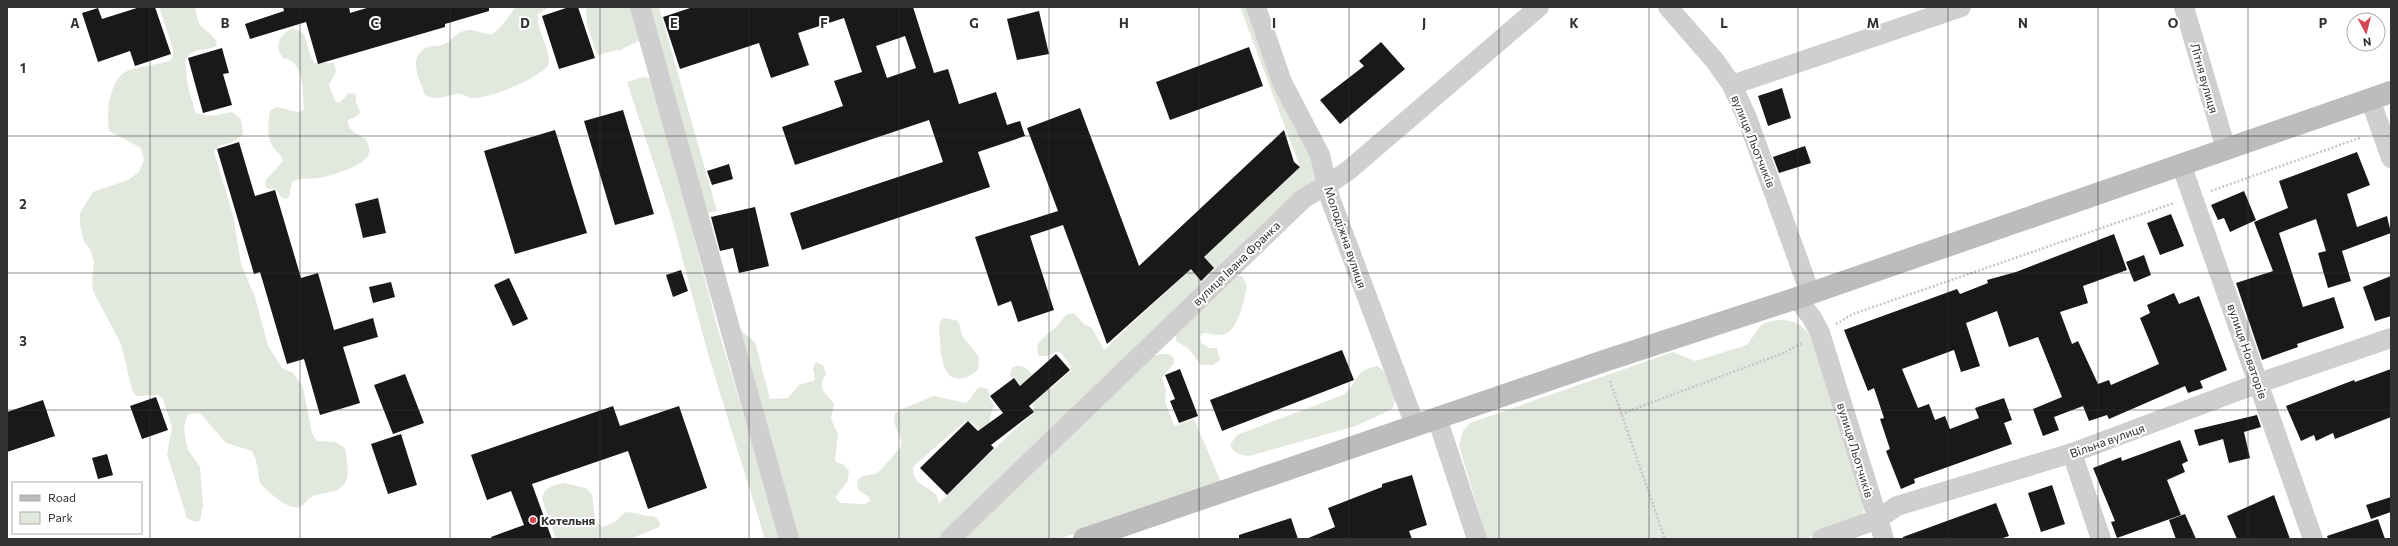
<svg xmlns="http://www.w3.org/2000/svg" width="2398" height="546" font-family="Commissioner,sans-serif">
	<rect width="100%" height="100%" fill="#fff"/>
	<g fill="#e2e8dd">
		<path d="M159,7H195C199,35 205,24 217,42L216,46C203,53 196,45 185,60L188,86L195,112C209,119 218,114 232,112L241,119L243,134C237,143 224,143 215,149L214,152L233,215L241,264L255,297L268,346L282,368L293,373L303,387L312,434L317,441L335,442L345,448C347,461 353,483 337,490C330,493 321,493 313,496C307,498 306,504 300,507C289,511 267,491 260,483L256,460L252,451L226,443L200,413L188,414L184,427L185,437L188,450L200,467L203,505L200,521L195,522L187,518L167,454L172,427L163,399L158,395L136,396L132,390L121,344L93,291L92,280L94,262L90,249L84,242L80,225V213L93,192L128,180L139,172L144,160L141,148L109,131C106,113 109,78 129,70C142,66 156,65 169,61L173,57V49Z"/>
		<path d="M515,7H549L538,14C536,33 553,50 548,66C534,80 492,98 472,98C467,98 463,93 457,94C445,96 437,101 425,95C420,81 407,57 426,48C431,45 438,47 444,44C455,39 455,31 470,30C478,30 487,37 494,33C499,30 512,13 515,7Z"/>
		<polygon points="586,7 633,7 639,41 618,51 617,50 599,55 596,52 587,24"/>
		<polygon points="649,7 659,7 717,211 708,213"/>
		<path d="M1240,7H1251L1321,176L941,539H798L739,329L755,342L770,399L788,398L799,385L815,380L813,368L816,362L823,365L826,374C816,388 826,393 834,404L831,419L838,434L835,460L837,463L843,464L849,471L847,482L835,497L841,503L865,504L870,501L868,496L858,490L857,481C863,473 869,476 877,473C879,472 900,449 901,446C904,436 891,427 895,413L904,408L934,396L966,403C973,399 972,392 980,387L988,389L990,399L994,405L990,418L991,428L983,435L971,421H965L913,467C911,489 937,485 939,503C971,473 1000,441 1034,413C1035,398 1021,384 1010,375L1012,368C1028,358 1035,385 1049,390L1071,371V366L1059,351L1047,356H1039C1032,340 1050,334 1058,325C1061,322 1063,318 1066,315L1074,313L1084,324L1092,328L1104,350L1300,167Z"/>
		<path d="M291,29C312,29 304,52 315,63H334L336,72L329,85L335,101L339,103L349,93L356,94V102L360,112L359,115L348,120C347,131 358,134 366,139C368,144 372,151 367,157C358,168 333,175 319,178C309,180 301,176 292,182L289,197L285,199L280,196L277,190L266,188L265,181L283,161C282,155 277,153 274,148C266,139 268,122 270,111L277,107L298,112L304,110C302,91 306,62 283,58C274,46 279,36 291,29Z"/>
		<polygon points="643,77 653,80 717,326 781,539 765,539 708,354 671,216 627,82"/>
		<path d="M1234,276H1242L1247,286C1244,300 1238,336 1219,335C1213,335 1209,333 1203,333L1200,337L1201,343L1209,348H1217L1220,360L1213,365H1201L1189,349L1176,341V331Z"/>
		<path d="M945,318L956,320L959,323L962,336L979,357L978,370C948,393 941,366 940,341C940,332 937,328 941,320Z"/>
		<path d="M1776,320C1797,319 1805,326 1815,344L1864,505L1863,514L1856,522L1804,539H1487L1459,446L1463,431L1470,423L1673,352L1695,361L1747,345L1762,324Z"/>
		<polygon points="1160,354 1168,354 1174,358 1174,363 1162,377 1166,391 1165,401 1174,426 1194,419 1221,482 1059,539 958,539 1154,356"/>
		<path d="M1377,366C1390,374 1400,395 1392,409L1356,426L1249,456C1240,455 1235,454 1230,445L1237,435L1343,395C1360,382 1352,371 1377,366Z"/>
		<path d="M563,483L586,488L592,494L595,520L602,527L615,522L625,512C635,512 644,517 654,516L660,522L659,527L630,539H556L542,499C544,487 553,486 563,483Z"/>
	</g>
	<g fill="#191919" fill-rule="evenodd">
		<polygon points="140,7 155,7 171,54 135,66 130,51 98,62 82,13 98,8 102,19"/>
		<polygon points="283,7 349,7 350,13 370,7 489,7 489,11 445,24 445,27 318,64 306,22 250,39 245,24 284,11"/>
		<polygon points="569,7 578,7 595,58 559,69 542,16"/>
		<path d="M693,7H913L934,73L948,69L959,104L996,92L1007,125L1020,121L1025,136L978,152L990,187L802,250L790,213L943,162L929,120L795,165L782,127L843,106L834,81L862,72L844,18L798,33L809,65L771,78L759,43L680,69L663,17ZM905,36L916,68L887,78L876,46Z"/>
		<polygon points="1039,11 1049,54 1017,60 1007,19"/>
		<polygon points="1381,42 1405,69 1340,124 1320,100 1364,66 1359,61"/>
		<polygon points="1249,47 1263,86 1170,120 1156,82"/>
		<polygon points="222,48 229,73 223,74 232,105 203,113 188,58"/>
		<polygon points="1782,88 1791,118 1768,126 1758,96"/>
		<polygon points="1080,108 1139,266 1284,130 1294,162 1300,167 1204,257 1214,268 1201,281 1191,269 1107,344 1063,225 1030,236 1054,310 1018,322 1011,301 998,306 975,237 1058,211 1027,128"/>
		<polygon points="623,110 654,214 615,225 584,121"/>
		<polygon points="555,130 587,233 515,254 484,151"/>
		<polygon points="239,142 255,196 275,190 301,278 318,273 334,330 373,318 378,337 343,347 360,403 320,415 304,359 287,364 260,272 254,274 217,149"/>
		<polygon points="1805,146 1811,163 1779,173 1773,157"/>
		<polygon points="2357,152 2370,185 2347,194 2357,227 2387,216 2391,233 2342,251 2351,281 2328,288 2318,253 2326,251 2316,219 2279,233 2303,307 2334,297 2344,328 2297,344 2298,347 2262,360 2236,283 2273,271 2254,222 2288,208 2279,181"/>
		<polygon points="729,164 733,179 712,185 707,171"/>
		<polygon points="2244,191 2256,220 2230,232 2224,218 2218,220 2211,205"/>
		<polygon points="378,198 386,233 363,238 355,204"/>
		<polygon points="755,207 769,266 739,273 733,248 720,251 711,217"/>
		<polygon points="2171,214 2184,246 2160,255 2147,223"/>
		<polygon points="2114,234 2127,270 2083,286 2088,303 2060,312 2072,344 2078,341 2098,384 2109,380 2111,385 2159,364 2140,318 2150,313 2147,305 2174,293 2179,304 2199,296 2227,370 2200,381 2203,388 2188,393 2185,386 2109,419 2107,415 2089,421 2083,406 2054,417 2059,430 2043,436 2033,409 2062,397 2038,337 2009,347 1997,311 1966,323 1980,366 1961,372 1954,350 1902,369 1918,408 1929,404 1935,420 1945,416 1950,429 1979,418 1975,408 2004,398 2012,420 2004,423 2012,444 1914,479 1915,483 1901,489 1886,451 1890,449 1880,419 1884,418 1874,388 1868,391 1844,330 1957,289 1960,294 1988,283 1987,280 2016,272"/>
		<polygon points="2144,255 2151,275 2134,282 2126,262"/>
		<polygon points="681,270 688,291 673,297 666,275"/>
		<polygon points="2391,276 2391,316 2375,321 2363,287"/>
		<polygon points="509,278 528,319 513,326 494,285"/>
		<polygon points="391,282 395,297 373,303 369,287"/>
		<polygon points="1342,350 1354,380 1222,431 1210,400"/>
		<polygon points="1056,354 1070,370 1029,406 1034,412 991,445 994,448 947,495 920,468 968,421 978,431 1003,413 990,396 1014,378 1020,386"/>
		<polygon points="1180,369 1198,416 1179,423 1170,401 1175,399 1165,375"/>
		<polygon points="2391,369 2391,417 2335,439 2333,433 2316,441 2314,435 2301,441 2286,406 2354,380 2355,382"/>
		<polygon points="405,374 424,423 393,434 374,385"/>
		<polygon points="156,397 168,430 142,439 130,406"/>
		<polygon points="43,400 55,436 7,452 7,412"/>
		<polygon points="613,406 620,426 679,406 707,488 648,509 628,451 532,484 552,539 492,539 491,537 524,525 511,491 487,500 471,455"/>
		<polygon points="2257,415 2261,427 2244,432 2250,458 2229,463 2223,439 2199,446 2194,430"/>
		<polygon points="401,434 417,485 388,494 371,444"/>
		<polygon points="2180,440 2188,461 2182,464 2185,472 2167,480 2181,515 2117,538 2111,522 2115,521 2093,468 2121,457 2122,461"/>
		<polygon points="107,454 113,475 98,479 92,458"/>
		<polygon points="1412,475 1427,525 1409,531 1412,539 1306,539 1335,527 1328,508 1382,487 1382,484"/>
		<polygon points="2052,485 2065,524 2041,532 2028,493"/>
		<polygon points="2274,495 2290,539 2237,539 2227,516"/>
		<polygon points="2391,497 2391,512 2371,519 2366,505"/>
		<polygon points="1996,503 2009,536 2000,539 1903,539 1903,537"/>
		<polygon points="2185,514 2196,539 2176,539 2169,520"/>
		<polygon points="1291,518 1298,539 1239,539 1239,535"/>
		<polygon points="2378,519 2385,539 2328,539 2327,536"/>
	</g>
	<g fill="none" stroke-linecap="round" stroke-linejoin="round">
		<g stroke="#c6c6c6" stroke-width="2.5" stroke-dasharray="2 2" stroke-linecap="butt">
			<polyline points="2211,191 2362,137"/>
			<polyline points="1836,324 1853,314 2174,203"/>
			<polyline points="1610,381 1665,539"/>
			<polyline points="1621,414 1786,352 1802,343"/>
		</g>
		<g stroke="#cfcfcf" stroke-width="20">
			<polyline points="640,7 789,539"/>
			<polyline points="1256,7 1282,82 1320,155 1330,198 1415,425"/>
			<polyline points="1668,7 1715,61 1732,85 1747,118 1810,293"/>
			<polyline points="2184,7 2226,149"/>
			<polyline points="1732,85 1961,7"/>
			<polyline points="2370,99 2391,158"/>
			<polyline points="2181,164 2313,539"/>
			<polyline points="1797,298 1812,318 1820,333 1884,539"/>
			<polyline points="1437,418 1477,539"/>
			<polyline points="2072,453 2101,539"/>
			<polyline points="950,539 1304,198 1327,185 1349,170 1539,7"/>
			<polyline points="1822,539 1878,519 1897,506 2072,453 2259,383 2391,338"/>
		</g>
		<polyline stroke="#bcbcbc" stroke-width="22" points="1084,539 1604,361 1797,298 2391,92"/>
	</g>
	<path fill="none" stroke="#323232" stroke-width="1" stroke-opacity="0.55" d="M150,7V539M300,7V539M450,7V539M600,7V539M749,7V539M899,7V539M1049,7V539M1199,7V539M1349,7V539M1499,7V539M1649,7V539M1798,7V539M1948,7V539M2098,7V539M2248,7V539M7,136H2391M7,273H2391M7,410H2391"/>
	<circle fill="#d34a54" stroke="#fff" stroke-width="1.5" cx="533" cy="520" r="4"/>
	<g text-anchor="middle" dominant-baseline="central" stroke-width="4" stroke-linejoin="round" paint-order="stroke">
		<g font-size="12" fill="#323232" stroke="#fff">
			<text transform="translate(2205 78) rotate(74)">Літня вулиця</text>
			<text transform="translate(1754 141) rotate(68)">вулиця Льотчиків</text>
			<text transform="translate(1346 237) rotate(71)">Молодіжна вулиця</text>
			<text transform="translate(1236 263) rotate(-44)">вулиця Івана Франка</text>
			<text transform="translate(2248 351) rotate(71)">вулиця Новаторів</text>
			<text transform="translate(2107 440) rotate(-20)">Вільна вулиця</text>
			<text transform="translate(1856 450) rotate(73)">вулиця Льотчиків</text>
		</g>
		<g font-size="12" font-weight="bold" fill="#323232" stroke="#fff" text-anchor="start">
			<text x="541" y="520">Котельня</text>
		</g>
	</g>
	<g font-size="13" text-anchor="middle" font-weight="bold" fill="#323232" stroke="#fff" stroke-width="4" stroke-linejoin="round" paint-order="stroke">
		<text x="75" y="28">A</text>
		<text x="225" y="28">B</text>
		<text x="375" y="28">C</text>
		<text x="525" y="28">D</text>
		<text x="674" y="28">E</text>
		<text x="824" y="28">F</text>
		<text x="974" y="28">G</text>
		<text x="1124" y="28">H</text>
		<text x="1274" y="28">I</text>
		<text x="1424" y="28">J</text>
		<text x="1574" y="28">K</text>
		<text x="1724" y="28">L</text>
		<text x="1873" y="28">M</text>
		<text x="2023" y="28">N</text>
		<text x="2173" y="28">O</text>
		<text x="2323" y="28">P</text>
		<text x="23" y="73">1</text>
		<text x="23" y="209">2</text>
		<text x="23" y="346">3</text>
	</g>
	<rect width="2398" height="546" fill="none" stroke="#323232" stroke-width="16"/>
	<rect x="12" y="482" width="130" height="52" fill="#ffffff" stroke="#adadad"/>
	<rect x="20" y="495" width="20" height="6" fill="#bcbcbc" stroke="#adadad"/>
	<text x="48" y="502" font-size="12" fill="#323232">Road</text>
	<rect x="20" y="512" width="20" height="12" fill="#e2e8dd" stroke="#adadad"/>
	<text x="48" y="522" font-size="12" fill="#323232">Park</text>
	<g transform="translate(2366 32) rotate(173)"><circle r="19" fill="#ffffff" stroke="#adadad"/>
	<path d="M0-3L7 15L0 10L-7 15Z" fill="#d34a54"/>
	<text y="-6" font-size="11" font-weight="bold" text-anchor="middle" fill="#323232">N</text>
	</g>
</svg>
